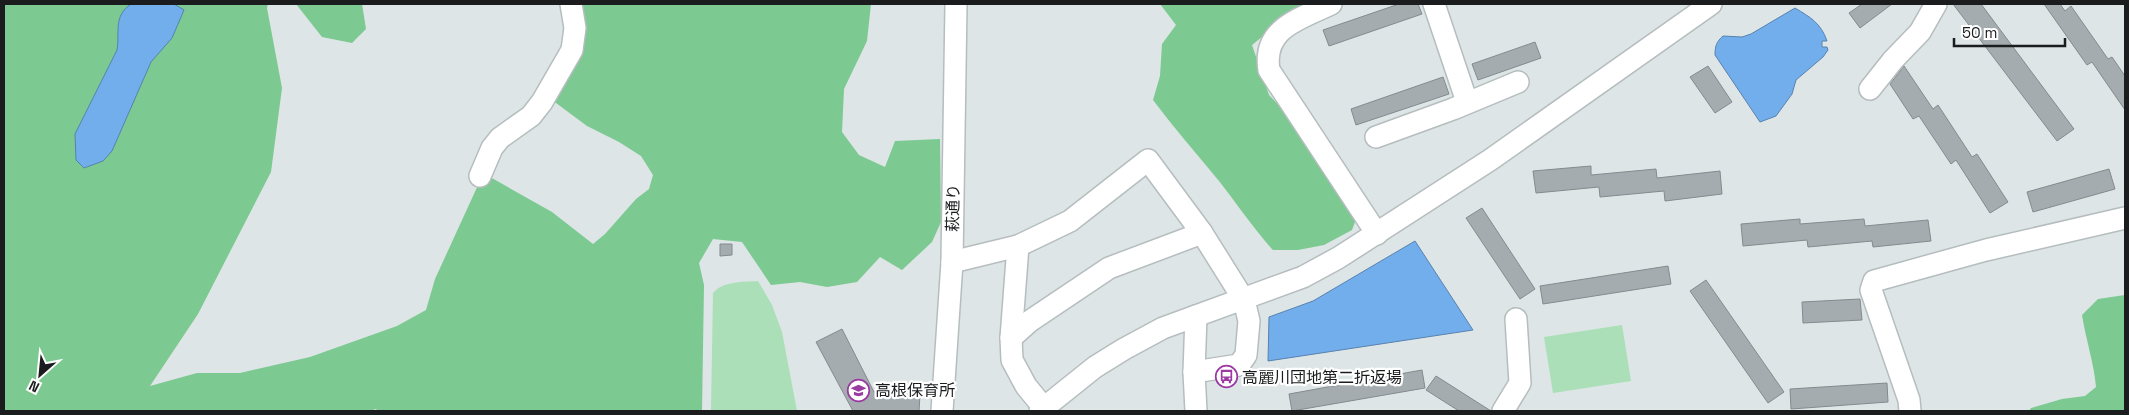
<svg xmlns="http://www.w3.org/2000/svg" width="2129" height="415" font-family="'Space Grotesk','Noto Sans JP',sans-serif">
	<rect width="100%" height="100%" fill="#dde5e6"/>
	<g fill="#aadfb7">
		<path d="M758,281L772,305L782,332L797,411H711L713,293C723,281 743,282 758,281Z"/>
		<polygon points="1622,325 1631,381 1553,393 1544,337"/>
	</g>
	<g fill="#7cc991">
		<polygon points="4,4 268,4 267,8 282,88 271,172 198,314 150,386 197,373 240,373 310,357 397,326 426,310 435,279 479,183 490,177 552,212 593,244 605,234 636,199 649,189 653,175 641,156 619,142 587,126 552,100 577,4 871,4 867,41 844,89 842,132 859,155 885,167 895,141 940,139 941,222 932,242 902,270 880,257 857,282 827,287 800,282 771,285 742,242 713,239 699,263 704,285 702,411 380,411 375,409 372,411 4,411"/>
		<polygon points="296,4 362,4 366,29 352,43 322,37"/>
		<path d="M1160,4H1316L1283,20L1252,45L1269,95L1307,135L1356,219L1352,230L1324,245L1298,250H1273C1253,228 1237,204 1219,181C1197,154 1174,128 1153,100L1160,76L1162,44L1176,25Z"/>
		<path d="M2125,295V411H2029L2031,408L2062,399L2085,396L2096,387C2094,363 2086,340 2082,315L2098,299Z"/>
	</g>
	<g fill="#72aeec" stroke="#5882ae">
		<path d="M131,4H174L184,10L172,38L151,62L112,151L103,161L84,168L76,160L75,134L117,50C120,32 113,16 131,4Z"/>
		<path d="M1795,8C1810,17 1821,23 1827,41H1822V47H1827L1828,50L1823,57L1796,80L1792,94L1776,116L1760,122L1715,55C1715,47 1716,42 1723,36L1742,37L1751,34Z"/>
		<polygon points="1415,241 1473,330 1268,361 1269,317 1313,301"/>
	</g>
	<g fill="#a5acaf" stroke="#848a8d">
		<polygon points="1399,4 1418,4 1422,14 1329,46 1323,30"/>
		<polygon points="1862,4 1892,4 1860,28 1849,13"/>
		<polygon points="1953,4 1981,4 2074,129 2057,141"/>
		<polygon points="2044,4 2060,4 2065,11 2071,6 2108,59 2112,57 2125,76 2125,110 2092,62 2087,65"/>
		<polygon points="1535,42 1541,58 1478,80 1472,64"/>
		<polygon points="1708,66 1732,102 1715,113 1690,77"/>
		<polygon points="1904,66 1933,109 1938,105 1972,157 1977,154 2008,202 1990,213 1956,160 1951,164 1919,116 1913,119 1890,84"/>
		<polygon points="1443,77 1449,94 1356,125 1351,109"/>
		<polygon points="1591,166 1591,175 1656,169 1657,178 1720,171 1722,194 1665,201 1664,191 1600,197 1599,187 1536,193 1533,171"/>
		<polygon points="2109,169 2115,189 2033,212 2027,192"/>
		<polygon points="1482,208 1535,289 1520,299 1466,218"/>
		<polygon points="1800,219 1800,224 1864,219 1865,226 1928,220 1931,241 1873,247 1872,241 1808,247 1807,240 1743,246 1741,224"/>
		<polygon points="720,244 732,244 732,255 720,256"/>
		<polygon points="1668,266 1671,284 1543,304 1540,286"/>
		<polygon points="1706,280 1784,392 1768,403 1690,291"/>
		<polygon points="1860,299 1862,320 1803,323 1802,302"/>
		<polygon points="842,329 874,392 920,395 919,411 853,411 816,342"/>
		<polygon points="1422,370 1425,388 1292,411 1289,394"/>
		<polygon points="1436,376 1491,411 1459,411 1426,390"/>
		<polygon points="1887,383 1888,402 1791,409 1790,389"/>
	</g>
	<g fill="none" stroke-linecap="round" stroke-linejoin="round">
		<defs>
			<g id="minor">
				<path d="M1331,4C1300,19 1262,28 1269,70L1377,234"/>
				<polyline points="1434,4 1467,102"/>
				<polyline points="1870,89 1893,60 1920,32 1936,4"/>
				<polyline points="1376,137 1453,109 1518,82"/>
				<polyline points="480,176 492,148 500,138 531,116 542,102 572,50 575,28 571,4"/>
				<polyline points="1018,246 1011,338 1012,360 1026,386 1044,408"/>
				<polyline points="952,262 1018,246 1070,221 1148,160 1202,233 1244,300 1249,321 1246,355 1239,365 1194,372"/>
				<polyline points="1196,316 1194,372 1196,411"/>
				<polyline points="1011,338 1030,321 1109,268 1202,233"/>
				<polyline points="942,411 952,262 956,4"/>
				<polyline points="1040,411 1095,367 1124,349 1163,328 1303,277 1338,258 1490,160 1711,4"/>
				<polyline points="1503,411 1520,383 1516,319"/>
				<polyline points="1910,411 1909,400 1871,290 1874,281 1986,250 2125,218"/>
			</g>
		</defs>
		<use href="#minor" stroke="#b6bdbe" stroke-width="24"/>
		<use href="#minor" stroke="#fff" stroke-width="21"/>
	</g>
	<defs>
		<symbol id="bus-ring" viewBox="-11 -11 22 22"><circle r="9.5" fill="#fff" stroke="#9a3aa2" stroke-width="1.5"/><path d="M-5-6H5V4H4V6H2V4H-2V6H-4V4H-5ZM-3.5-4V0h7V-4ZM-3.5 1.2v1.5H-2V1.2ZM2 1.2v1.5H3.5V1.2Z" fill="#9a3aa2"/></symbol>
		<symbol id="school-ring" viewBox="-11 -11 22 22"><circle r="9.5" fill="#fff" stroke="#9a3aa2" stroke-width="1.5"/><path d="M0-5L7-2L0 1L-7-2ZM-4 1L0 2.5L4 1V4Q0 6-4 4Z" fill="#9a3aa2"/></symbol>
	</defs>
	<g fill-rule="evenodd">
		<use href="#bus-ring" x="1214" y="364" width="25" height="25"/>
		<use href="#school-ring" x="846" y="378" width="25" height="25"/>
	</g>
	<g text-anchor="middle" dominant-baseline="central" stroke-width="4.5" stroke-linejoin="round" paint-order="stroke">
		<g font-size="16" fill="#1a1c1d" stroke="#fff">
			<text transform="translate(953 208) rotate(-89)">萩通り</text>
		</g>
		<g font-size="16" fill="#1a1c1d" stroke="#fff" text-anchor="start">
			<text x="1242" y="377">高麗川団地第二折返場</text>
			<text x="875" y="390">高根保育所</text>
		</g>
	</g>
	<rect width="2129" height="415" fill="none" stroke="#1a1c1d" stroke-width="10"/>
	<g transform="translate(40 375) rotate(207)" stroke="#ffffff" stroke-width="4" paint-order="stroke">
	<path d="M0-4L9 19L0 12L-9 19Z" fill="#1a1c1d"/>
	<text y="-8" font-size="14" font-weight="bold" text-anchor="middle" fill="#1a1c1d">N</text>
	</g>
	<path d="M1954 38v8h111v-8" fill="none" stroke="#1a1c1d" stroke-width="2.5"/>
	<text x="1962" y="38" font-size="15" fill="#1a1c1d" stroke="#ffffff" stroke-width="4" paint-order="stroke">50 m</text>
</svg>
